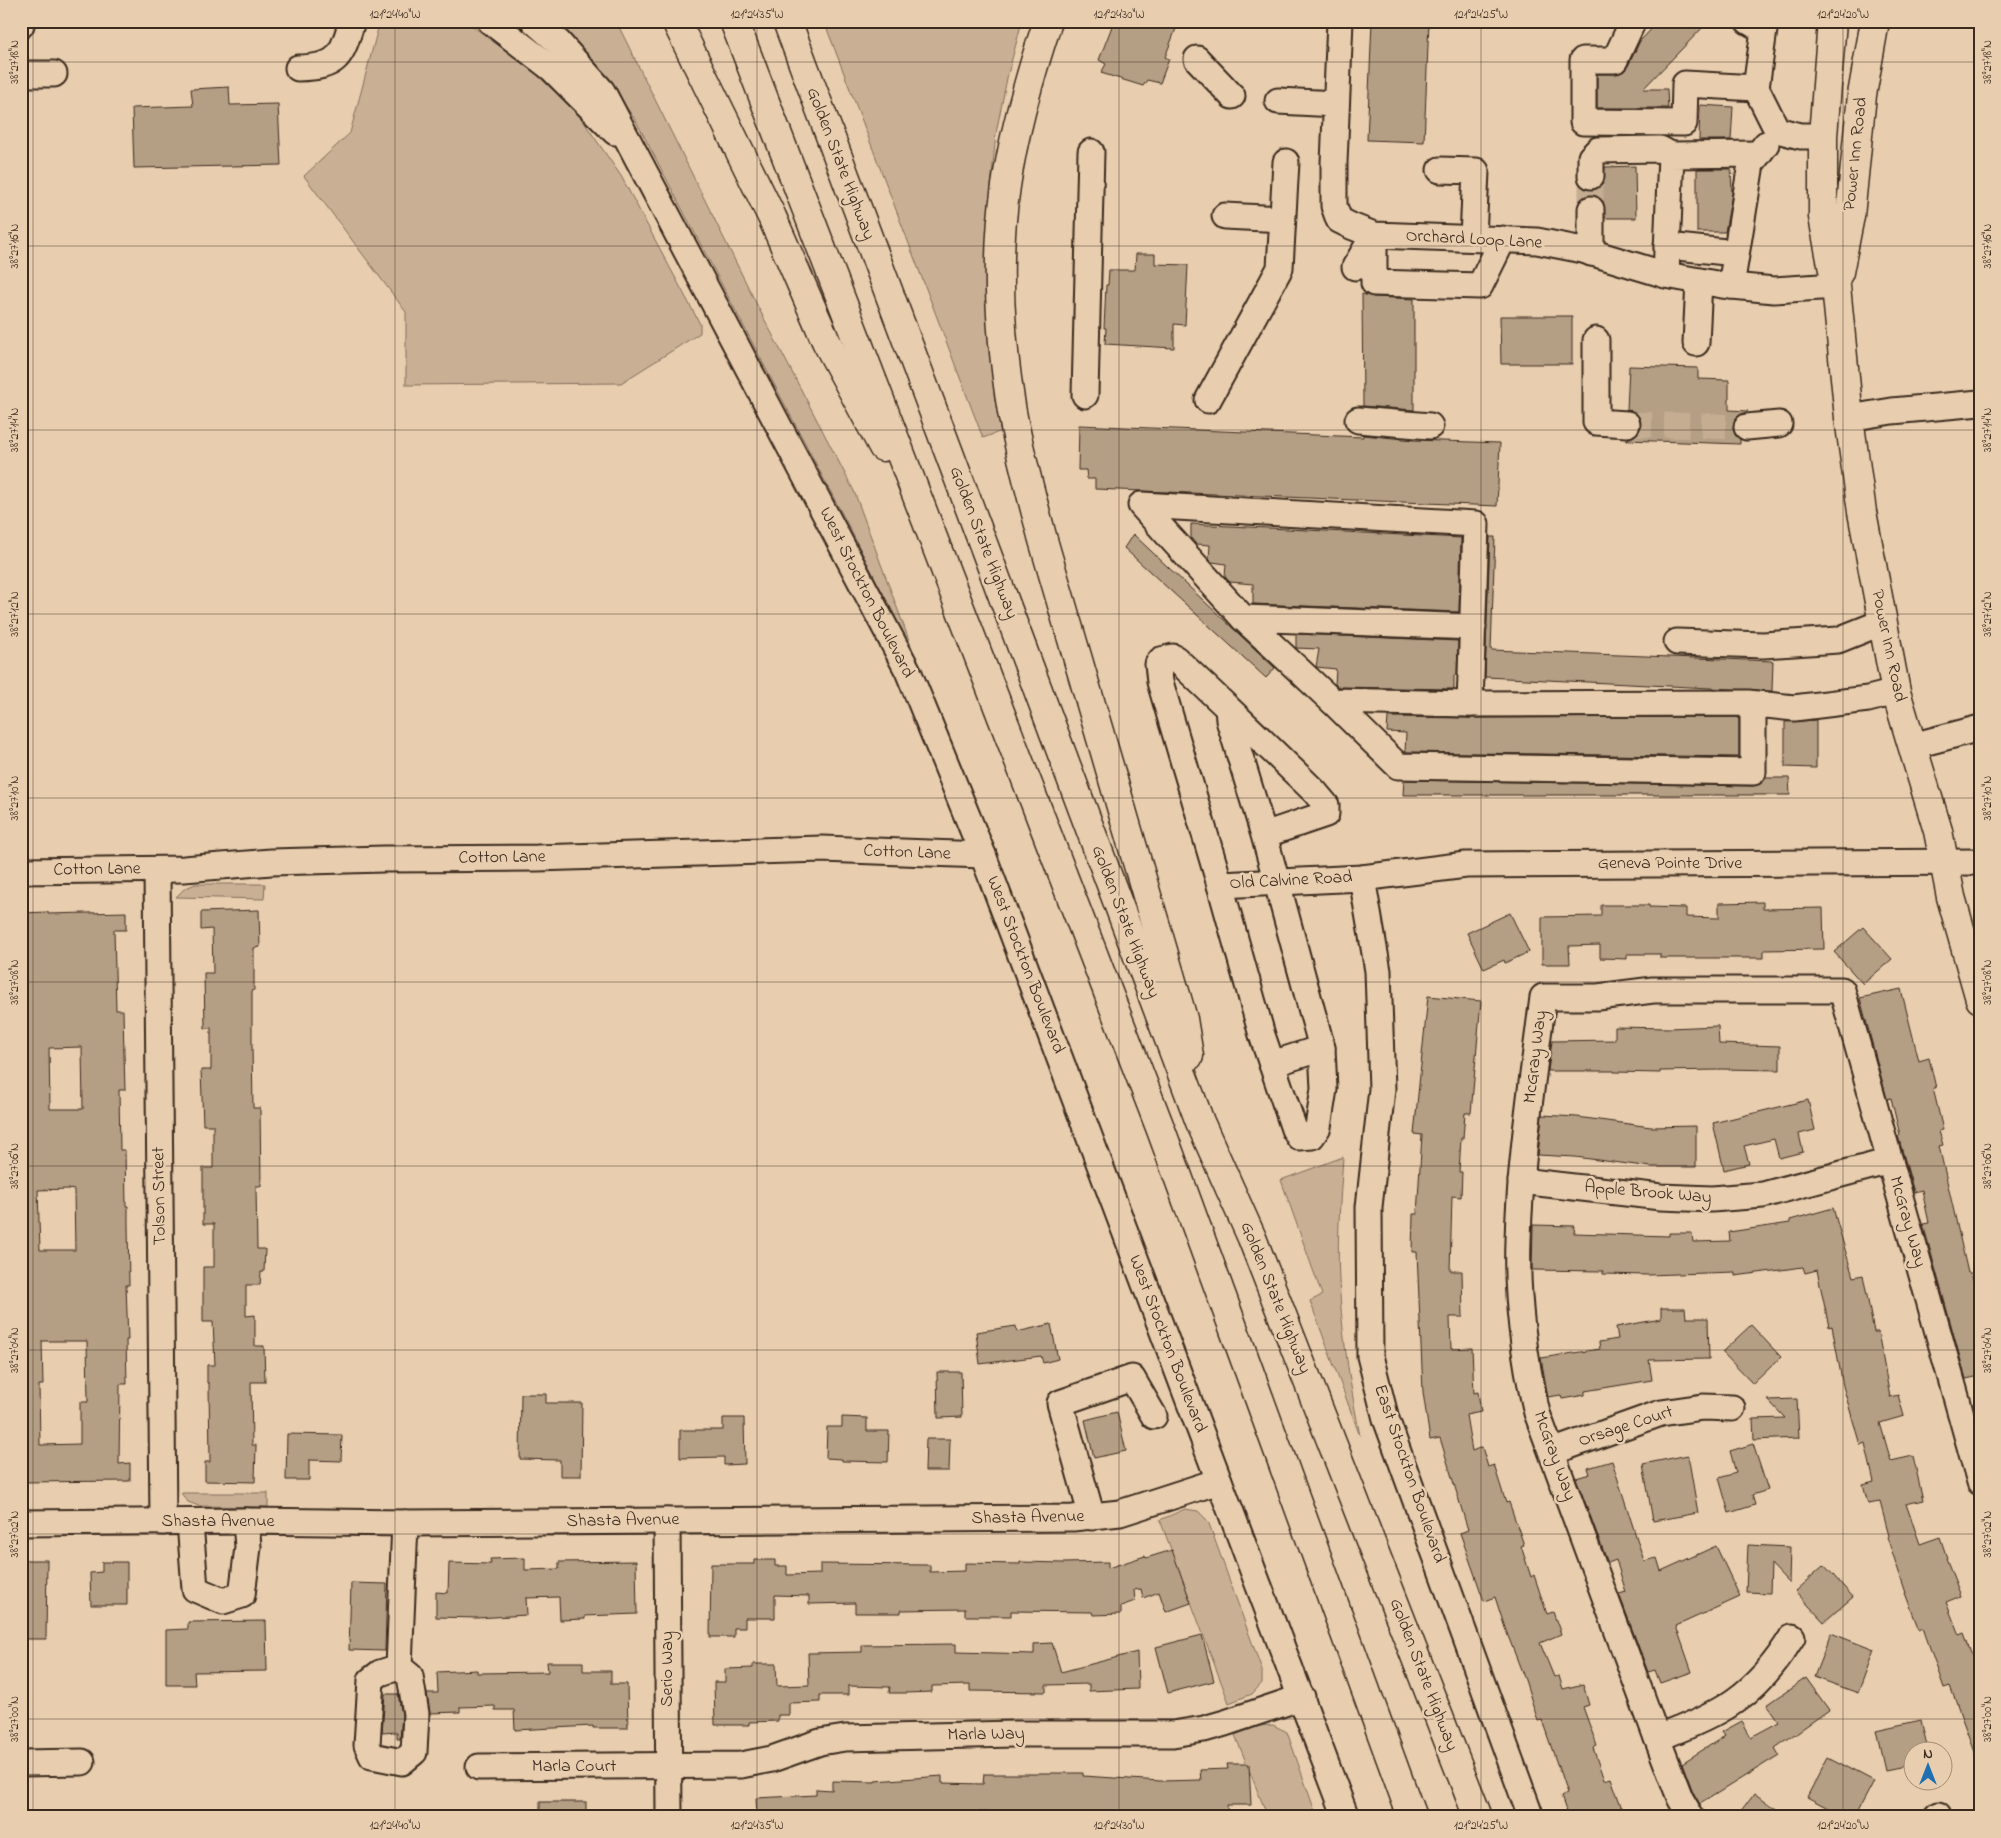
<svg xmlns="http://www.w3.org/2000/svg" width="2001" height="1838" font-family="'Indie Flower',sans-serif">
	<rect width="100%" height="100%" fill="#e8ceaf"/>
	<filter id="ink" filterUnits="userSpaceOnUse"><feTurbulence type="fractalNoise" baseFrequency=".02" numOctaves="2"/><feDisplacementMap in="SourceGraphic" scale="10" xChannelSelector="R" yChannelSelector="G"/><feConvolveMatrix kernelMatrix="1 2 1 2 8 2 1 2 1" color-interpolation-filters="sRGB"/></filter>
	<g filter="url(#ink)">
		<g fill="#c9b095" stroke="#826d5a">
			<polygon points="380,21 465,21 527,65 579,115 621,176 700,324 700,333 621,383 406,385 406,312 304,176 350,133"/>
			<polygon points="552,21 616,21 758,307 854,491 916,659 846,521 636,121 596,64"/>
			<polygon points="824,21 1022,21 1007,78 996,133 989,207 987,282 1002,431 983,438"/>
			<polygon points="195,884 265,884 264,899 176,897 184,889"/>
			<path d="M1343,1157C1340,1203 1336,1249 1340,1295C1343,1342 1351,1389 1360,1436L1310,1301L1322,1295L1281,1180Z"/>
			<polygon points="181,1493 268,1493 268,1507 199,1506 188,1502"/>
			<polygon points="1185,1509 1198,1511 1208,1521 1262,1670 1262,1683 1252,1694 1229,1703 1160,1520"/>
			<polygon points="1273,1725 1287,1732 1317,1817 1268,1817 1235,1735 1259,1726"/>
		</g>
		<g fill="#b49e84" stroke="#3b2a1e" fill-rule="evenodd">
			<polygon points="1114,21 1179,21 1165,57 1169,59 1160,83 1147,80 1143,86 1101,73 1106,64 1099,60"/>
			<polygon points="1372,21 1429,21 1424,142 1367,140"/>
			<polygon points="1659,21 1709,21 1643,89 1667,89 1668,108 1597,108 1597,74 1615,74 1623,72 1628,66 1640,41"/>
			<polygon points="229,87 230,105 278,104 281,165 134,168 132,108 193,106 191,89"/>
			<polygon points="1700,105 1733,107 1731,140 1699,140"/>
			<polygon points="1635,166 1636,218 1605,218 1603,201 1598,196 1591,195 1585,196 1585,189 1591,190 1598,189 1603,184 1605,167"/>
			<polygon points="1697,169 1731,169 1732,194 1725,232 1697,232"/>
			<polygon points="1136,254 1155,254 1155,264 1188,265 1185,325 1174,324 1174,348 1105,344 1106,328 1104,328 1106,285 1108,285 1109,270 1135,270"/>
			<polygon points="1362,294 1374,297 1414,299 1414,410 1363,406"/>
			<polygon points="1500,316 1572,316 1572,364 1501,364"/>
			<polygon points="1629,366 1698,368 1698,379 1729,380 1729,410 1748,411 1738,416 1734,421 1733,429 1735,435 1740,440 1740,444 1626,440 1639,432 1641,424 1640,418 1635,412 1627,410"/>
			<polygon points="1079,425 1363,437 1363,435 1414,440 1500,443 1497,506 1095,489 1095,479 1087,479 1086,470 1078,470"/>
			<polygon points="1191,524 1461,538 1459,612 1253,604 1253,584 1230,582 1225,577 1226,564 1212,562 1209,559 1210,545 1196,544 1191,538"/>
			<polygon points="1133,534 1275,668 1266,678 1124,548"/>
			<polygon points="1490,537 1495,537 1491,650 1773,661 1772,691 1485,677"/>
			<polygon points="1296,634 1458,641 1457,675 1454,675 1454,689 1338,687 1335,684 1336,669 1316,667 1319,649 1296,648"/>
			<polygon points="1388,717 1470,718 1739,717 1739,757 1405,752 1406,733 1387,732"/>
			<polygon points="1816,720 1816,768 1785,767 1785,722"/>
			<polygon points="1766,778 1789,778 1790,795 1403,795 1404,780 1753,786 1760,784"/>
			<polygon points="1763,902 1763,909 1823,908 1824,949 1764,950 1764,958 1660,958 1660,954 1627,954 1627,959 1600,958 1600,945 1569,946 1570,964 1542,964 1542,917 1601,916 1601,905 1649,905 1649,907 1686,908 1686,917 1719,918 1719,903"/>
			<polygon points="259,910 260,947 254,948 254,990 252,991 252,1045 253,1108 260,1108 261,1186 256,1186 257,1249 265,1249 264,1272 261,1272 260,1285 246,1285 246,1316 255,1315 255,1346 264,1346 265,1382 251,1382 252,1445 256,1445 255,1482 205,1481 205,1462 210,1462 209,1383 207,1383 207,1365 215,1365 213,1322 203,1322 203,1267 214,1267 214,1224 203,1224 203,1168 213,1168 213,1125 203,1125 201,1070 211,1070 211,1028 205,1028 204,973 213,973 212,929 201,930 201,912"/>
			<path d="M48,912V914L126,912V930H114L116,1010H123L124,1054L125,1090H119L120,1150H125L126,1206H128V1224L129,1285H126L128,1340H126L127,1384H120L119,1464L130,1463V1481L21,1482V913ZM82,1047L83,1109H50L49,1048ZM68,1189L74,1190L75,1250H40L38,1190ZM42,1341H87L88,1402H80V1444L40,1445L39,1385H43Z"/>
			<polygon points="1510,913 1529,952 1505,963 1504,960 1484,969 1467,933"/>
			<polygon points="1863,927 1892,959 1863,984 1834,952"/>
			<polygon points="1901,989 1919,1061 1929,1058 1936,1088 1933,1088 1943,1130 1939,1131 1943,1145 1939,1146 1968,1273 1971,1273 1980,1302 1980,1376 1966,1379 1923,1224 1929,1223 1922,1190 1914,1192 1898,1136 1900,1135 1891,1098 1887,1099 1860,998"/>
			<polygon points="1428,996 1481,1001 1471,1113 1465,1113 1463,1138 1461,1138 1459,1172 1462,1172 1461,1197 1452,1196 1450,1271 1462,1271 1463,1317 1450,1317 1451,1349 1472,1348 1474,1393 1478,1392 1481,1412 1466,1415 1472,1451 1482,1447 1488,1467 1494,1465 1506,1503 1509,1502 1524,1545 1521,1546 1531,1577 1534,1575 1547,1614 1553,1612 1561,1634 1540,1643 1554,1677 1559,1676 1563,1689 1583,1684 1589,1705 1583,1707 1597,1746 1593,1748 1604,1780 1611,1778 1625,1817 1568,1817 1561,1796 1567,1793 1542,1720 1538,1721 1525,1680 1505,1628 1495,1597 1484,1601 1460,1533 1468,1530 1440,1438 1430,1440 1423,1392 1417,1252 1412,1252 1413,1214 1417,1214 1422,1135 1414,1134"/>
			<polygon points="1718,1026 1719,1044 1780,1046 1780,1070 1719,1069 1719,1070 1660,1071 1660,1073 1614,1072 1614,1071 1548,1071 1552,1041 1615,1040 1615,1027 1669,1028"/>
			<polygon points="1808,1100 1815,1130 1799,1134 1803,1152 1779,1158 1774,1139 1744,1146 1749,1164 1724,1170 1713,1123"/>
			<polygon points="1542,1115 1577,1117 1651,1127 1696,1126 1696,1167 1651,1167 1575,1157 1538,1155"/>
			<polygon points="1833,1208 1853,1277 1863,1275 1874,1332 1878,1332 1890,1397 1898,1395 1904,1416 1880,1423 1891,1461 1913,1456 1923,1500 1906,1504 1920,1544 1940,1537 1947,1558 1946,1558 1961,1596 1946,1602 1959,1635 1964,1633 1972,1655 1980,1652 1980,1762 1978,1762 1950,1686 1944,1688 1923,1628 1919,1630 1905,1593 1906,1593 1887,1537 1889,1536 1880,1502 1868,1504 1863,1485 1874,1482 1865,1443 1860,1445 1843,1386 1832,1326 1829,1327 1817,1270 1805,1273 1803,1267 1735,1276 1735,1272 1648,1275 1603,1274 1603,1271 1532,1270 1533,1225 1575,1226 1574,1233 1669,1236 1669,1233 1692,1233 1693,1242 1730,1241 1729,1232 1790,1223 1790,1220"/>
			<polygon points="1661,1308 1685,1308 1686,1318 1708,1318 1709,1359 1649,1360 1652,1380 1585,1391 1585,1395 1562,1399 1561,1395 1548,1397 1541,1358 1600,1349 1599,1342 1618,1339 1616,1327 1661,1319"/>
			<polygon points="1051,1324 1058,1359 1043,1363 1041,1356 980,1364 976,1332 1016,1326 1017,1332"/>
			<polygon points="1751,1325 1781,1357 1753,1384 1722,1352"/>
			<polygon points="937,1372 961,1372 962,1417 938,1418"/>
			<polygon points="521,1394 546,1394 546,1403 582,1403 581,1476 560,1476 560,1460 520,1459"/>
			<polygon points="1797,1399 1799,1438 1754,1440 1753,1419 1785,1418 1768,1400"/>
			<polygon points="1117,1412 1126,1451 1094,1458 1085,1420"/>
			<polygon points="842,1417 867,1418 867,1431 889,1431 888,1462 842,1461 842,1459 826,1458 827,1427 842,1427"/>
			<polygon points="723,1418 744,1418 745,1464 724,1465 724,1457 680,1458 680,1430 723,1430"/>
			<polygon points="287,1434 342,1435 341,1461 309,1460 309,1480 286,1480"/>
			<polygon points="926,1439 950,1439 949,1471 925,1471"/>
			<polygon points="1753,1444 1768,1490 1752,1495 1755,1505 1729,1513 1719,1478 1736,1473 1730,1451"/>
			<polygon points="1688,1455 1698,1513 1653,1521 1643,1464"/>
			<polygon points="1612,1461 1644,1561 1657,1558 1661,1571 1716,1546 1740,1597 1676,1626 1692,1672 1660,1683 1655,1670 1648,1672 1619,1594 1626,1592 1616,1560 1608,1563 1576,1478 1590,1474 1588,1468"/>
			<polygon points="1748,1545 1790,1547 1789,1583 1771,1564 1770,1593 1746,1592"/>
			<polygon points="1172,1550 1191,1603 1166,1612 1159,1592 1143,1598 1141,1589 1134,1590 1135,1601 1121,1606 1121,1614 1093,1615 1092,1612 1011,1611 1011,1616 965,1616 965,1609 901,1610 901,1613 855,1613 855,1603 809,1604 809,1596 775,1595 775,1618 745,1618 745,1628 734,1628 734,1637 710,1637 711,1564 754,1564 754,1560 775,1560 775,1566 787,1566 787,1575 820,1574 820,1564 930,1565 930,1572 965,1571 965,1563 1020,1564 1020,1562 1064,1563 1108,1562 1108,1568 1145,1556 1146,1558"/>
			<polygon points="525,1558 525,1570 559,1569 559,1562 636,1561 637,1614 585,1616 585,1619 560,1620 559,1597 526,1598 527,1615 477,1618 436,1617 436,1592 448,1593 449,1563 491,1564 490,1559"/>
			<polygon points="21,1560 47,1560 46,1639 21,1639"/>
			<polygon points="102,1562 127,1562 127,1605 91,1605 90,1573 102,1572"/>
			<polygon points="1824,1565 1853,1597 1824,1622 1795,1591"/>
			<polygon points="351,1583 387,1584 385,1651 349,1650"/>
			<polygon points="266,1621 267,1671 194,1672 195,1685 166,1685 166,1630 188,1629 188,1622"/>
			<polygon points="1831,1633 1874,1650 1858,1693 1814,1677"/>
			<polygon points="1202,1635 1214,1681 1168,1693 1156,1647"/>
			<polygon points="1052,1643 1061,1672 1137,1652 1138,1689 1089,1691 1089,1684 1046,1685 1046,1692 970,1691 970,1685 932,1686 932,1692 905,1693 889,1693 890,1687 848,1686 848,1695 820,1695 820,1702 789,1703 789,1715 778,1715 778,1721 749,1722 749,1725 715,1725 714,1682 725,1682 725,1669 753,1668 753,1664 776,1664 777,1686 809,1685 808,1653 862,1652 862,1645 956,1644 956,1652 1034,1654 1034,1644"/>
			<polygon points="547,1662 583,1662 583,1671 611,1671 611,1684 627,1684 628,1728 593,1728 593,1726 515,1730 514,1710 495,1710 495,1706 460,1707 460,1712 430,1713 427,1693 438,1693 437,1672 477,1670 477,1673 548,1672"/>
			<polygon points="1806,1678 1829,1710 1775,1748 1779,1755 1700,1804 1693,1792 1682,1763 1725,1736 1722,1732 1742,1721 1751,1737 1779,1722 1767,1705"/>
			<polygon points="385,1694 398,1694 402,1715 400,1739 397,1739 397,1732 382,1733"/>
			<polygon points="1921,1720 1928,1750 1914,1750 1914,1764 1885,1770 1876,1730"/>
			<polygon points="1828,1757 1874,1781 1855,1817 1845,1817 1807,1797"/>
			<polygon points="1227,1764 1249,1764 1251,1805 1227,1805 1228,1817 1037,1817 1037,1813 971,1812 970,1817 757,1817 756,1798 816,1795 816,1789 832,1790 832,1781 875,1782 875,1781 942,1776 942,1783 983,1784 984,1774 1038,1774 1038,1773 1083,1773 1083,1776 1161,1781 1201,1780 1200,1770 1228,1769"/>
			<polygon points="1755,1793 1787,1817 1737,1817"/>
			<rect x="540" y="1802" width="46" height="15"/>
		</g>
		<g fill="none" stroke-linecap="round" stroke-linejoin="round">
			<g stroke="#c5ad92" stroke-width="25" stroke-dasharray="25 12" stroke-linecap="butt">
				<polyline points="1591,176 1591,209"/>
				<polyline points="1627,424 1747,427"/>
			</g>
			<defs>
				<g id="minor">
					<polyline points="490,21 551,68 615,132"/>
					<polyline points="534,21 559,43 602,91 908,671 983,855 1346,1817"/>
					<polyline points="1340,21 1334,163 1334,206 1339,220 1351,226 1374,235 1537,241 1583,250 1666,275 1722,285 1774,290 1836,286"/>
					<polyline points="1633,21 1615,60 1583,60 1583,122 1684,123 1685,84 1756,88"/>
					<polyline points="1748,21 1764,30 1756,88 1777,130 1800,136 1823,136"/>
					<polyline points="21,25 22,21"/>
					<polyline points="1197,59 1232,96"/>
					<path d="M298,68C338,67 341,58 352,21"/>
					<polyline points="21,74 54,74"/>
					<polyline points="1278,101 1336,104"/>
					<polyline points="1440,170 1476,171 1473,238"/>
					<polyline points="1591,176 1591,157 1598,150 1660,149 1671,155"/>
					<polyline points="1591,209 1591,253"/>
					<polyline points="1225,216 1282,219"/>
					<polyline points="1374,235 1374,283 1480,286 1503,239"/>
					<polyline points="1667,246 1736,253"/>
					<polyline points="1355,267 1374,235"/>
					<polyline points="1666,275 1671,155 1758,154"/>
					<polyline points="1731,286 1751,164 1766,144"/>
					<polyline points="1596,340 1596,422 1627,424"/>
					<polyline points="1696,343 1699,281"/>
					<polyline points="1085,395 1091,152"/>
					<polyline points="1208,400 1280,268 1286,162"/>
					<polyline points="1849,418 1892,411 1980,403"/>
					<polyline points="1358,420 1430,426"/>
					<polyline points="1747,427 1779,424"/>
					<polyline points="1243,618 1332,701 1470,704"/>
					<polyline points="1473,627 1243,618 1141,505 1476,524 1470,704 1748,703 1794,708 1868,699 1896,692"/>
					<polyline points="1677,642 1763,645 1838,640 1883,622"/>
					<polyline points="1332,701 1398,766 1753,772 1753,704"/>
					<path d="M1228,708L1229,720L1264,835L1326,814V805L1315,792C1269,747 1223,703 1176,659L1173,657L1161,660L1158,664L1160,682L1220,885L1262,1035L1294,1129L1299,1137L1312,1136L1318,1127L1324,1089L1322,1048L1264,835"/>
					<polyline points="1912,746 1980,728"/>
					<polyline points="157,870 163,1522"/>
					<polyline points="21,871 184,869 271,862 384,859 537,858 822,849 983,855"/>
					<polyline points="1362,878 1378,971 1382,1089 1369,1207 1370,1356 1386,1419 1531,1817"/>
					<polyline points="1220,885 1362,878 1466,865 1980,862"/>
					<polyline points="1272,1064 1322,1048"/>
					<polyline points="1521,1181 1661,1197 1712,1199 1763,1195 1890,1161"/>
					<polyline points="1552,1452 1661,1413 1703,1407 1732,1408"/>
					<polyline points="1092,1517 1060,1403 1132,1378 1154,1416"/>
					<polyline points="667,1521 669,1817"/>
					<polyline points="190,1522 195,1589 223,1601 242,1595 248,1547 246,1521"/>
					<polyline points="21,1523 246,1521 405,1523 1073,1518 1120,1513 1219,1481"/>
					<polyline points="399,1667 380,1673 371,1680 367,1745 372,1756 402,1762 414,1752 416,1714 410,1676 399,1667 405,1523"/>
					<path d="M1657,1738C1720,1715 1756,1696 1792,1637"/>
					<polyline points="21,1763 82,1762"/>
					<polyline points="479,1767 741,1765 772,1759 820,1742 845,1738 1014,1734 1173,1734 1204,1729 1225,1723 1302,1697"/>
					<path d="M1691,1817L1680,1798L1657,1738L1537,1413C1524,1359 1516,1296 1518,1240C1520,1159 1533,1078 1543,997H1598L1653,990H1842L1980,1482"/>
					<polyline points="1936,1817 1938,1815"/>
				</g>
				<g id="major">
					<polyline points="1832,21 1823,136 1823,217 1836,286 1849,418 1862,512 1896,692 1938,831 1951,897 1980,999"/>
					<polyline points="1839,272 1850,216 1862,95 1875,21"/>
				</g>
				<g id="highway">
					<polyline points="676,21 772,217 826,341 883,447"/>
					<polyline points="734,21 1161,1130 1412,1817"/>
					<polyline points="787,21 1200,1122 1252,1238 1478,1817"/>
					<path d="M1048,21C1030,75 1014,130 1006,186C995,259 1000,339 1012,412C1020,455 1032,498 1043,540L1183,1019L1189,1056"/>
				</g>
			</defs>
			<use href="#minor" stroke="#3b2a1e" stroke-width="29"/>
			<use href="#major" stroke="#3b2a1e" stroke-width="31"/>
			<use href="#highway" stroke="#3b2a1e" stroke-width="31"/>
			<use href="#minor" stroke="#e8ceaf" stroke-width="25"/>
			<use href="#major" stroke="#e8ceaf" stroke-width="28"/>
			<use href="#highway" stroke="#e8ceaf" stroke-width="28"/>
		</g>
	</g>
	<path fill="none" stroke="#3b2a1e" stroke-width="1" stroke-opacity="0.45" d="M33,21V1817M395,21V1817M757,21V1817M1119,21V1817M1481,21V1817M1843,21V1817M21,62H1980M21,246H1980M21,430H1980M21,614H1980M21,798H1980M21,982H1980M21,1166H1980M21,1350H1980M21,1534H1980M21,1719H1980"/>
	<g text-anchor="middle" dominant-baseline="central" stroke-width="5" stroke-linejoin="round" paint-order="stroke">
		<g font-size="18" fill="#3b2a1e" stroke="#e8ceaf">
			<text transform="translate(1856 154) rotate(-84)">Power Inn Road</text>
			<text transform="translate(840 164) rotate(69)">Golden State Highway</text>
			<text transform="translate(1474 240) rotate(3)">Orchard Loop Lane</text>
			<text transform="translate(983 543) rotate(69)">Golden State Highway</text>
			<text transform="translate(866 593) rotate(63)">West Stockton Boulevard</text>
			<text transform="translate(1888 646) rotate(78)">Power Inn Road</text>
			<text transform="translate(907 853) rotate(2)">Cotton Lane</text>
			<text transform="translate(502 858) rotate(-1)">Cotton Lane</text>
			<text x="1670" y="864">Geneva Pointe Drive</text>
			<text transform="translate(97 870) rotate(-1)">Cotton Lane</text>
			<text transform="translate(1291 881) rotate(-3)">Old Calvine Road</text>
			<text transform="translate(1125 922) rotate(69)">Golden State Highway</text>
			<text transform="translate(1025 965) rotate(69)">West Stockton Boulevard</text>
			<text transform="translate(1536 1057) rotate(-83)">McGray Way</text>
			<text transform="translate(1648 1193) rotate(5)">Apple Brook Way</text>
			<text transform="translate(160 1196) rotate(-91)">Tolson Street</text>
			<text transform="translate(1907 1222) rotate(74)">McGray Way</text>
			<text transform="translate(1275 1298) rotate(68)">Golden State Highway</text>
			<text transform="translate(1167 1344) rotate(69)">West Stockton Boulevard</text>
			<text transform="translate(1626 1427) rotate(-18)">Orsage Court</text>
			<text transform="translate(1554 1456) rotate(70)">McGray Way</text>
			<text transform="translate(1409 1474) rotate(71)">East Stockton Boulevard</text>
			<text transform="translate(1028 1518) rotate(-1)">Shasta Avenue</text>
			<text transform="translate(623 1521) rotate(-1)">Shasta Avenue</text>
			<text x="218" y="1522">Shasta Avenue</text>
			<text transform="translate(668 1669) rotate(-90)">Serio Way</text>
			<text transform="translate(1423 1675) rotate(69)">Golden State Highway</text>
			<text transform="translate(986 1735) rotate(-1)">Marla Way</text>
			<text x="574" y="1767">Marla Court</text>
		</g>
	</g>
	<rect width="2001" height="1838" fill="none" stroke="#e8ceaf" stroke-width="55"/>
	<g transform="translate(1928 1766)"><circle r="24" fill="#e8ceaf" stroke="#a38c75"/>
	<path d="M0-4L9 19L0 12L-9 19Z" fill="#1f6fb2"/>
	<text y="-8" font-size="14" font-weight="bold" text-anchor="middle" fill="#3b2a1e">N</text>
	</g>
	<rect x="28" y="28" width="1946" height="1782" fill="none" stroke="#3b2a1e" stroke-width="2"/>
	<g font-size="12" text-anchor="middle" fill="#3b2a1e">
		<text x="395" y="18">121°24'40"W</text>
		<text x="757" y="18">121°24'35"W</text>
		<text x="1119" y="18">121°24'30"W</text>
		<text x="1481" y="18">121°24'25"W</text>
		<text x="1843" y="18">121°24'20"W</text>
		<text transform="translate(14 62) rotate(-90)" y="4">38°27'18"N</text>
		<text transform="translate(1987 62) rotate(-90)" y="4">38°27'18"N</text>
		<text transform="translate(14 246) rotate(-90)" y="4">38°27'16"N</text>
		<text transform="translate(1987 246) rotate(-90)" y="4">38°27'16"N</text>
		<text transform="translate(14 430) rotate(-90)" y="4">38°27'14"N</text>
		<text transform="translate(1987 430) rotate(-90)" y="4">38°27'14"N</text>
		<text transform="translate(14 614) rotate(-90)" y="4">38°27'12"N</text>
		<text transform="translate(1987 614) rotate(-90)" y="4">38°27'12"N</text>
		<text transform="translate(14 798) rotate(-90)" y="4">38°27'10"N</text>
		<text transform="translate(1987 798) rotate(-90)" y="4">38°27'10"N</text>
		<text transform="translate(14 982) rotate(-90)" y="4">38°27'08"N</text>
		<text transform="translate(1987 982) rotate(-90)" y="4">38°27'08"N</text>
		<text transform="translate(14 1166) rotate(-90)" y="4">38°27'06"N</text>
		<text transform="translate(1987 1166) rotate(-90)" y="4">38°27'06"N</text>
		<text transform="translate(14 1350) rotate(-90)" y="4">38°27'04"N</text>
		<text transform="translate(1987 1350) rotate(-90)" y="4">38°27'04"N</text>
		<text transform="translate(14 1534) rotate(-90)" y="4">38°27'02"N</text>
		<text transform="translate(1987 1534) rotate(-90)" y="4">38°27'02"N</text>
		<text transform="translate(14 1719) rotate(-90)" y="4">38°27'00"N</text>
		<text transform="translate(1987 1719) rotate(-90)" y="4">38°27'00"N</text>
		<text x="395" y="1829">121°24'40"W</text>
		<text x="757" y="1829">121°24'35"W</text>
		<text x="1119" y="1829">121°24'30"W</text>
		<text x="1481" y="1829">121°24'25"W</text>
		<text x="1843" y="1829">121°24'20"W</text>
	</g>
</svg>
